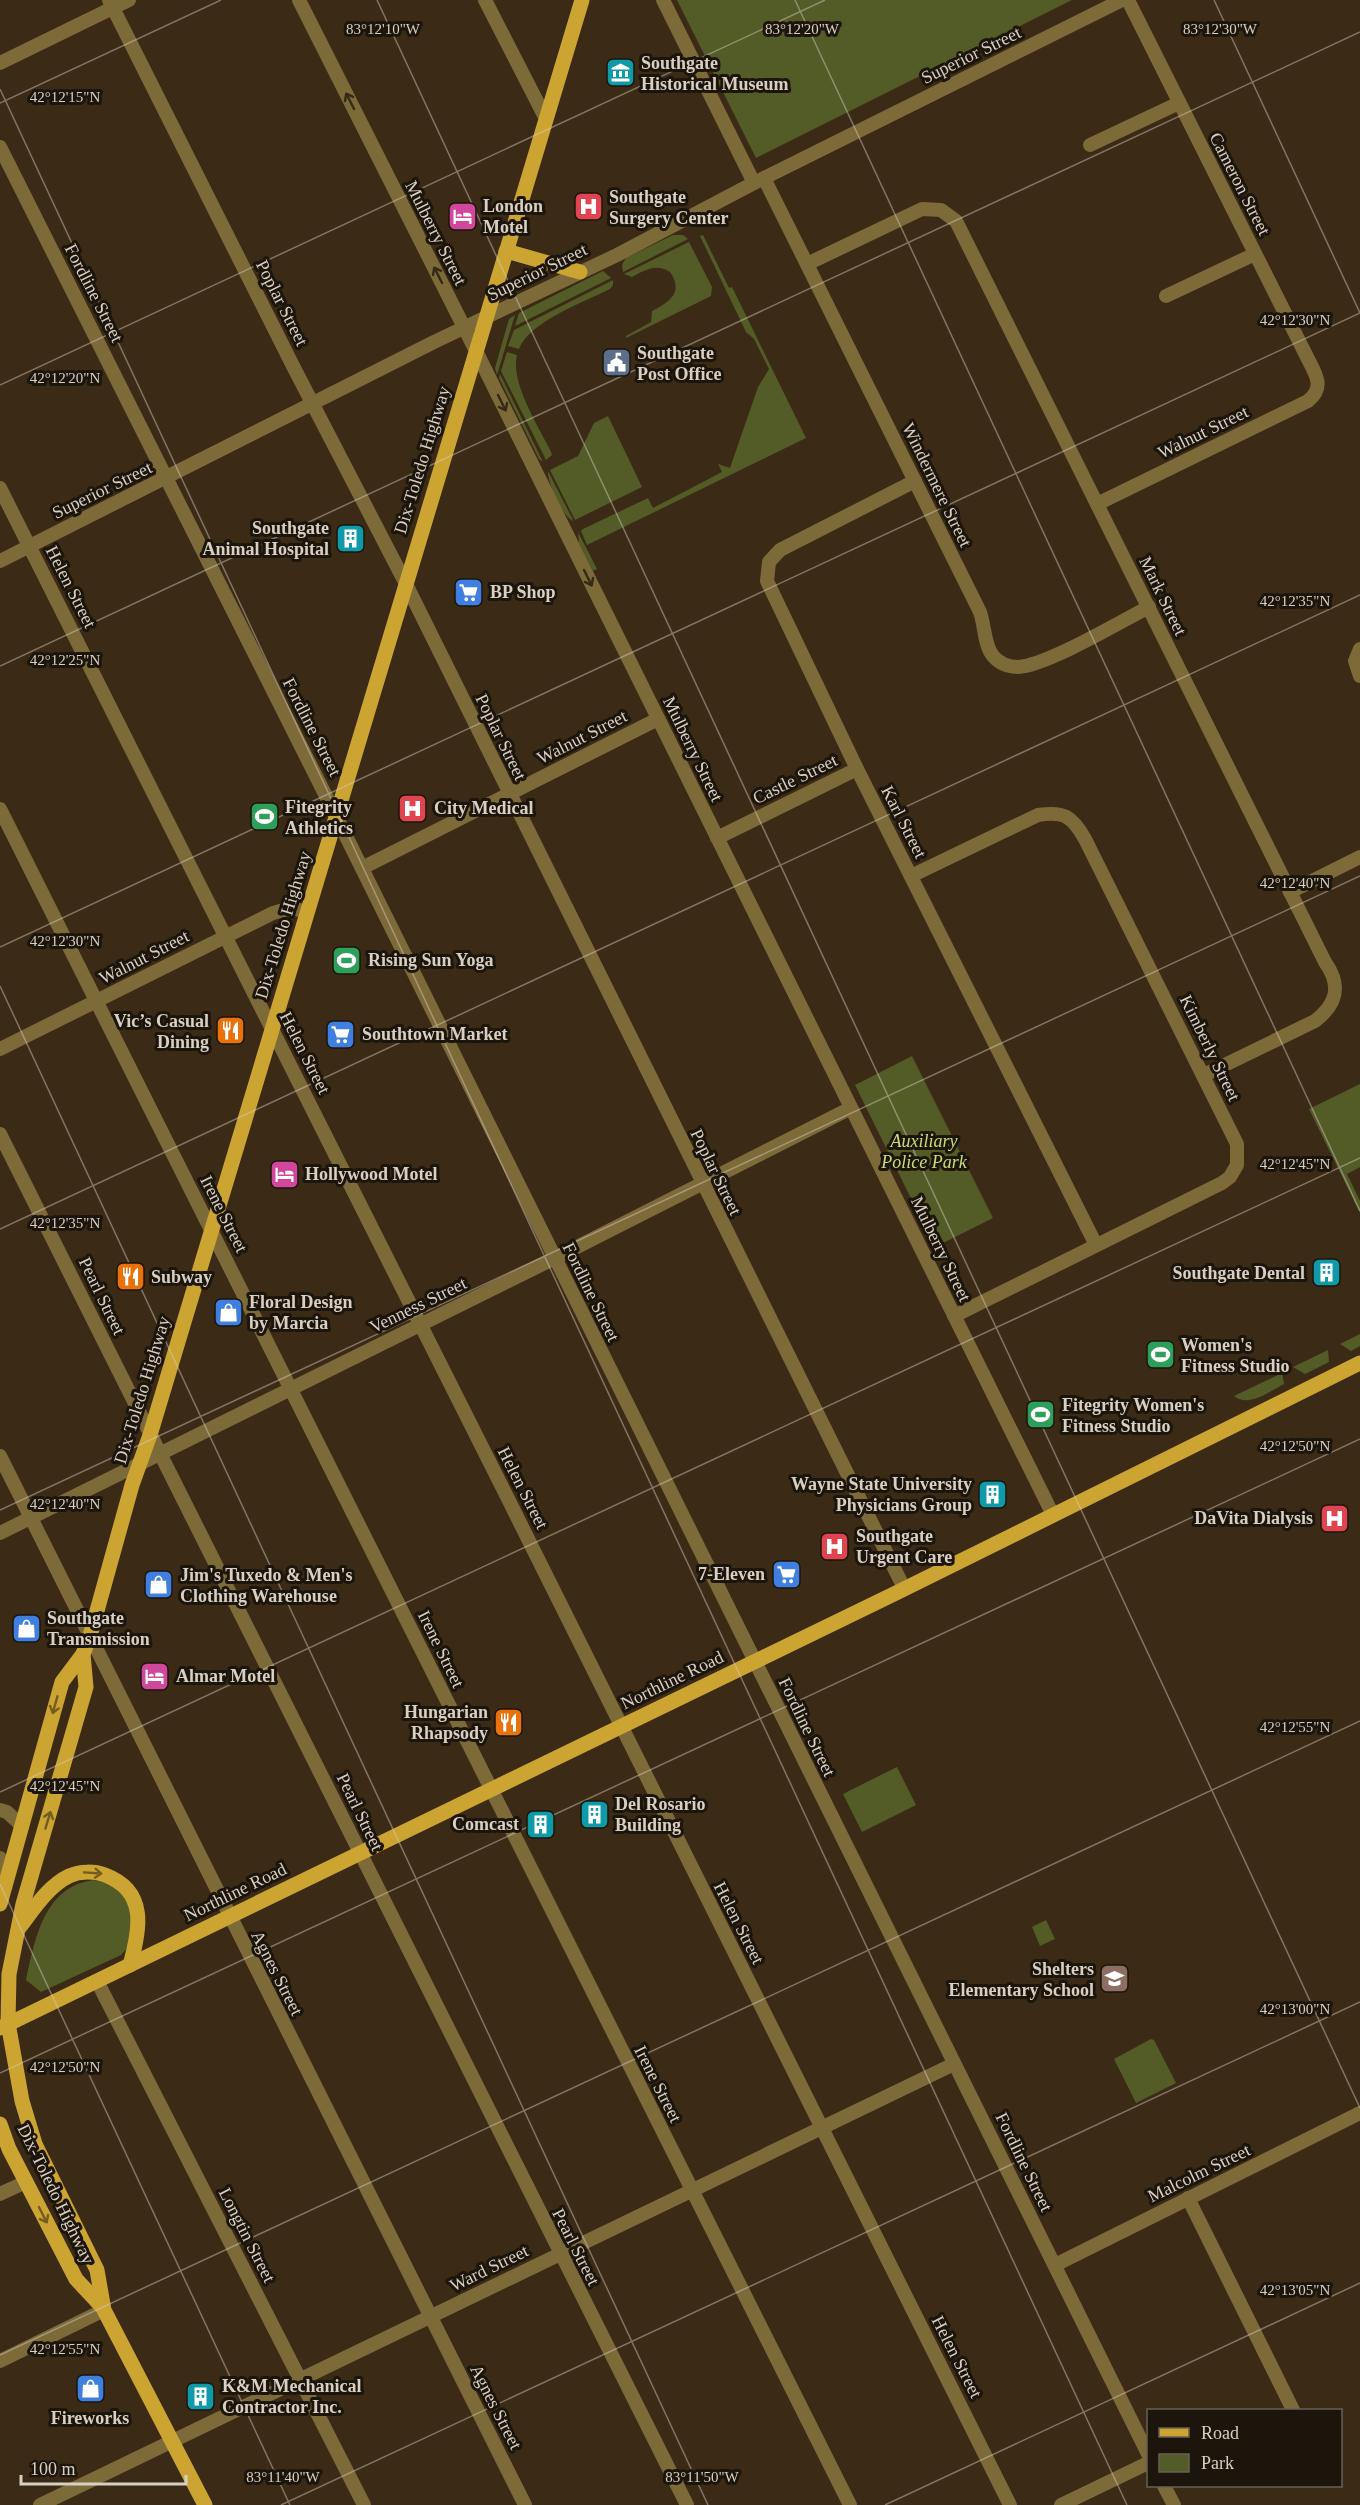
<svg xmlns="http://www.w3.org/2000/svg" width="1360" height="2505" font-family="Georgia,serif">
	<rect width="100%" height="100%" fill="#3b2a16"/>
	<g fill="#535b27">
		<polygon points="677,0 1072,0 756,158"/>
		<polygon points="673,235 683,235 688,239 623,272 622,265 626,258"/>
		<polygon points="703,235 729,288 732,287 806,438 587,545 581,531 583,529 648,498 653,508 722,472 718,464 730,468 758,387 769,369 754,339 746,332 700,236"/>
		<path d="M689,242L712,287L711,296L626,338V336L651,322L652,311C670,302 684,292 670,272C656,263 645,270 632,277L624,274Z"/>
		<polygon points="603,271 611,278 515,326 519,313"/>
		<path d="M613,280V285L610,289C584,302 529,322 519,349L508,346L514,330Z"/>
		<polygon points="515,315 497,375 495,368 509,319"/>
		<path d="M507,352L517,355C510,383 539,427 551,452L552,455L546,460L501,371Z"/>
		<polygon points="500,374 543,462 539,459 499,378"/>
		<polygon points="608,416 642,487 575,520 550,470 578,456 594,423"/>
		<path d="M548,471L573,520V521C562,516 547,482 548,471Z"/>
		<polygon points="578,532 597,569 593,571 579,543"/>
		<polygon points="912,1056 993,1218 935,1247 855,1085"/>
		<polygon points="1360,1084 1360,1167 1347,1174 1360,1201 1360,1213 1309,1109"/>
		<polygon points="1360,1334 1360,1346 1351,1351 1340,1344"/>
		<polygon points="1328,1350 1329,1362 1305,1374 1293,1367"/>
		<path d="M1282,1373L1284,1384C1270,1391 1249,1408 1234,1396Z"/>
		<polygon points="897,1767 916,1805 862,1832 843,1794"/>
		<path d="M94,1880L118,1886L132,1908L131,1944L121,1955L41,1992L26,1980C35,1939 44,1886 94,1880Z"/>
		<polygon points="1046,1920 1055,1939 1040,1946 1032,1927"/>
		<polygon points="1151,2039 1154,2040 1176,2083 1136,2103 1114,2059"/>
	</g>
	<g fill="none" stroke-linecap="round" stroke-linejoin="round">
		<g stroke="#7d6a39" stroke-width="14">
			<polyline points="109,0 293,366 406,584 904,1588"/>
			<polyline points="299,0 476,351 1053,1515"/>
			<polyline points="485,0 546,119"/>
			<polyline points="663,0 754,183"/>
			<polyline points="0,63 129,0"/>
			<polyline points="1090,145 1179,103"/>
			<polyline points="0,147 336,816 1148,2454"/>
			<path d="M764,178L980,612C985,626 984,645 993,656C999,663 1008,667 1018,667C1046,666 1120,622 1149,607"/>
			<path d="M807,264L922,209L941,210L956,221L1325,962C1342,986 1337,1004 1315,1021L1204,1075"/>
			<polyline points="1166,296 1255,254"/>
			<polyline points="915,481 780,550 769,562 767,581 857,769 1096,1245"/>
			<path d="M0,488C339,1159 675,1832 1010,2505"/>
			<path d="M1097,504L1308,401C1324,388 1317,376 1309,361L1128,0"/>
			<polyline points="0,561 434,342 617,255 754,183 1122,0"/>
			<polyline points="1360,649 1355,661 1360,676"/>
			<polyline points="0,809 850,2505"/>
			<polyline points="717,838 857,769"/>
			<polyline points="362,868 658,719"/>
			<path d="M911,876L1038,815C1064,811 1072,816 1085,839L1237,1144V1165L1230,1177L1222,1183L954,1316"/>
			<polyline points="1290,892 1360,857"/>
			<polyline points="0,1049 273,913 291,908 307,912"/>
			<polyline points="0,1134 687,2505"/>
			<polyline points="0,1456 525,2505"/>
			<polyline points="0,1533 571,1250 851,1108"/>
			<polyline points="0,1810 7,1812 22,1826"/>
			<polyline points="0,1858 8,1876"/>
			<polyline points="97,1981 364,2505"/>
			<polyline points="0,2194 26,2182"/>
			<polyline points="1188,2198 1293,2410"/>
			<polyline points="1055,2265 1360,2113"/>
			<polyline points="0,2361 104,2310"/>
			<polyline points="1164,2486 1174,2505"/>
			<polyline points="40,2505 954,2064"/>
			<polyline points="1061,2505 1148,2463"/>
		</g>
		<g stroke="#cba431" stroke-width="15">
			<polyline points="506,251 580,272"/>
			<polyline points="83,1654 86,1687 23,1904 9,1974 8,2023 22,2101 35,2144 97,2270 104,2310 205,2505"/>
			<polyline points="0,1904 62,1682 83,1654 90,1636 132,1485 150,1435 582,0"/>
			<path d="M19,1928C33,1910 48,1886 69,1876C80,1871 94,1871 105,1875C148,1891 140,1930 130,1965"/>
			<polyline points="0,2028 896,1593 1360,1363"/>
			<polyline points="0,2124 9,2149 76,2279 103,2308"/>
		</g>
	</g>
	<defs><path id="oneway-shaft" d="M-6 0H5M1.5-3L5.5 0L1.5 3" fill="none" stroke-width="1.6" stroke-linecap="round" stroke-linejoin="round" transform="scale(1.5)"/></defs>
	<g stroke="#342a17">
		<use href="#oneway-shaft" transform="translate(350 101) rotate(-117)"/>
		<use href="#oneway-shaft" transform="translate(438 275) rotate(-117)"/>
		<use href="#oneway-shaft" transform="translate(502 403) rotate(64)"/>
		<use href="#oneway-shaft" transform="translate(588 578) rotate(64)"/>
	</g>
	<g stroke="#745c1e">
		<use href="#oneway-shaft" transform="translate(55 1705) rotate(106)"/>
		<use href="#oneway-shaft" transform="translate(48 1820) rotate(-73)"/>
		<use href="#oneway-shaft" transform="translate(93 1873) rotate(4)"/>
		<use href="#oneway-shaft" transform="translate(43 2215) rotate(63)"/>
	</g>
	<path fill="none" stroke="#dacfc3" stroke-width="1.5" stroke-opacity="0.45" d="M377,0L1360,2108M795,0L1360,1211M1214,0L1360,313M0,89L1127,2505M0,103L221,0M0,385L825,0M0,666L1360,32M0,947L1360,313M0,986L708,2505M0,1229L1360,595M0,1510L1360,876M0,1792L1360,1158M0,1884L290,2505M0,2073L1360,1439M0,2355L1360,1721M281,2505L1360,2002M885,2505L1360,2283"/>
	<defs>
		<symbol id="museum-square" viewBox="-11 -11 22 22"><rect x="-9" y="-9" width="18" height="18" rx="4" fill="#0f9aa8" stroke="#1c150c"/><path d="M0-6L6-3V-2H-6V-3ZM-5-1h2V3h-2ZM-1-1h2V3h-2ZM3-1h2V3H3ZM-6 4H6V6H-6Z" fill="#fff"/></symbol>
		<symbol id="hospital-square" viewBox="-11 -11 22 22"><rect x="-9" y="-9" width="18" height="18" rx="4" fill="#e0444e" stroke="#1c150c"/><path d="M-5-5h3v3.5h4V-5h3V5h-3V1.5h-4V5h-3Z" fill="#fff"/></symbol>
		<symbol id="hotel-square" viewBox="-11 -11 22 22"><rect x="-9" y="-9" width="18" height="18" rx="4" fill="#d1479c" stroke="#1c150c"/><path d="M-6-4.5h1.5V1H6V5H4.5V3h-9V5H-6ZM-4 0a1.8 1.8 0 1 1 3.6 0ZM.5 0V-2.5h3Q6-2.5 6 0Z" fill="#fff"/></symbol>
		<symbol id="civic-square" viewBox="-11 -11 22 22"><rect x="-9" y="-9" width="18" height="18" rx="4" fill="#5c6f8a" stroke="#1c150c"/><path d="M-.6-6.5H3V-4.5H.6V-3L4-1V1h2V6H-6V1h2V-1L-.6-3ZM-1.2 2.5V6h2.4V2.5Z" fill="#fff"/></symbol>
		<symbol id="building-square" viewBox="-11 -11 22 22"><rect x="-9" y="-9" width="18" height="18" rx="4" fill="#0f9aa8" stroke="#1c150c"/><path d="M-4-6H4V6H1V3H-1V6H-4ZM-2.5-4.3h1.7v1.8h-1.7ZM.8-4.3h1.7v1.8H.8ZM-2.5-1h1.7V.8h-1.7ZM.8-1h1.7V.8H.8Z" fill="#fff"/></symbol>
		<symbol id="supermarket-square" viewBox="-11 -11 22 22"><rect x="-9" y="-9" width="18" height="18" rx="4" fill="#3f7fe0" stroke="#1c150c"/><path d="M-6-5.5h2.5l.6 2H6L4.5 2H-2.5L-4.4-4H-6ZM-1.5 3.2a1.3 1.3 0 1 0 .1 0ZM3 3.2a1.3 1.3 0 1 0 .1 0Z" fill="#fff"/></symbol>
		<symbol id="stadium-square" viewBox="-11 -11 22 22"><rect x="-9" y="-9" width="18" height="18" rx="4" fill="#2e9e5b" stroke="#1c150c"/><path d="M0-5a6.5 5 0 1 0 0 10a6.5 5 0 1 0 0-10ZM-3.5-1.8h7v3.6h-7Z" fill="#fff"/></symbol>
		<symbol id="restaurant-square" viewBox="-11 -11 22 22"><rect x="-9" y="-9" width="18" height="18" rx="4" fill="#e8710a" stroke="#1c150c"/><path d="M-5-6h1v4h1v-4h1v4h1v-4h1v5L-1.5 .5V6h-2V.5L-5-1ZM5-6V6H3V1.5H1.5Q1.5-4 5-6Z" fill="#fff"/></symbol>
		<symbol id="shop-square" viewBox="-11 -11 22 22"><rect x="-9" y="-9" width="18" height="18" rx="4" fill="#3f7fe0" stroke="#1c150c"/><path d="M-5-2.5h2.3a2.7 3.5 0 0 1 5.4 0H5L5.5 6h-11ZM-1.5-2.5h3a1.5 2.3 0 0 0-3 0Z" fill="#fff"/></symbol>
		<symbol id="school-square" viewBox="-11 -11 22 22"><rect x="-9" y="-9" width="18" height="18" rx="4" fill="#8d6e63" stroke="#1c150c"/><path d="M0-5L7-2L0 1L-7-2ZM-4 1L0 2.5L4 1V4Q0 6-4 4Z" fill="#fff"/></symbol>
	</defs>
	<g fill-rule="evenodd">
		<use href="#museum-square" x="604" y="56" width="33" height="33"/>
		<use href="#hospital-square" x="572" y="190" width="33" height="33"/>
		<use href="#hotel-square" x="446" y="200" width="33" height="33"/>
		<use href="#civic-square" x="600" y="346" width="33" height="33"/>
		<use href="#building-square" x="334" y="522" width="33" height="33"/>
		<use href="#supermarket-square" x="452" y="576" width="33" height="33"/>
		<use href="#hospital-square" x="396" y="792" width="33" height="33"/>
		<use href="#stadium-square" x="248" y="800" width="33" height="33"/>
		<use href="#stadium-square" x="330" y="944" width="33" height="33"/>
		<use href="#restaurant-square" x="214" y="1014" width="33" height="33"/>
		<use href="#supermarket-square" x="324" y="1018" width="33" height="33"/>
		<use href="#hotel-square" x="268" y="1158" width="33" height="33"/>
		<use href="#building-square" x="1310" y="1256" width="33" height="33"/>
		<use href="#restaurant-square" x="114" y="1260" width="33" height="33"/>
		<use href="#shop-square" x="212" y="1296" width="33" height="33"/>
		<use href="#stadium-square" x="1144" y="1338" width="33" height="33"/>
		<use href="#stadium-square" x="1024" y="1398" width="33" height="33"/>
		<use href="#building-square" x="976" y="1478" width="33" height="33"/>
		<use href="#hospital-square" x="1318" y="1502" width="33" height="33"/>
		<use href="#hospital-square" x="818" y="1530" width="33" height="33"/>
		<use href="#supermarket-square" x="770" y="1558" width="33" height="33"/>
		<use href="#shop-square" x="142" y="1568" width="33" height="33"/>
		<use href="#shop-square" x="10" y="1612" width="33" height="33"/>
		<use href="#hotel-square" x="138" y="1660" width="33" height="33"/>
		<use href="#restaurant-square" x="492" y="1706" width="33" height="33"/>
		<use href="#building-square" x="578" y="1798" width="33" height="33"/>
		<use href="#building-square" x="524" y="1808" width="33" height="33"/>
		<use href="#school-square" x="1098" y="1962" width="33" height="33"/>
		<use href="#shop-square" x="74" y="2372" width="33" height="33"/>
		<use href="#building-square" x="184" y="2380" width="33" height="33"/>
	</g>
	<g text-anchor="middle" dominant-baseline="central" stroke-width="6" stroke-linejoin="round" paint-order="stroke">
		<g font-size="18" fill="#dacfc3" stroke="#1c150c">
			<text transform="translate(971 55) rotate(-26)">Superior Street</text>
			<text transform="translate(1240 184) rotate(63)">Cameron Street</text>
			<text transform="translate(436 233) rotate(63)">Mulberry Street</text>
			<text transform="translate(537 272) rotate(-26)">Superior Street</text>
			<text transform="translate(94 293) rotate(63)">Fordline Street</text>
			<text transform="translate(282 303) rotate(63)">Poplar Street</text>
			<text transform="translate(1203 432) rotate(-26)">Walnut Street</text>
			<text transform="translate(422 460) rotate(-73)">Dix-Toledo Highway</text>
			<text transform="translate(937 485) rotate(64)">Windermere Street</text>
			<text transform="translate(102 490) rotate(-26)">Superior Street</text>
			<text transform="translate(71 587) rotate(63)">Helen Street</text>
			<text transform="translate(1163 596) rotate(64)">Mark Street</text>
			<text transform="translate(312 727) rotate(63)">Fordline Street</text>
			<text transform="translate(501 737) rotate(64)">Poplar Street</text>
			<text transform="translate(582 737) rotate(-27)">Walnut Street</text>
			<text transform="translate(693 749) rotate(64)">Mulberry Street</text>
			<text transform="translate(795 779) rotate(-26)">Castle Street</text>
			<text transform="translate(904 822) rotate(63)">Karl Street</text>
			<text transform="translate(283 925) rotate(-73)">Dix-Toledo Highway</text>
			<text transform="translate(144 957) rotate(-27)">Walnut Street</text>
			<text transform="translate(1210 1048) rotate(64)">Kimberly Street</text>
			<text transform="translate(305 1053) rotate(63)">Helen Street</text>
			<text transform="translate(716 1172) rotate(64)">Poplar Street</text>
			<text transform="translate(224 1214) rotate(63)">Irene Street</text>
			<text transform="translate(941 1249) rotate(64)">Mulberry Street</text>
			<text transform="translate(591 1292) rotate(64)">Fordline Street</text>
			<text transform="translate(102 1296) rotate(64)">Pearl Street</text>
			<text transform="translate(418 1305) rotate(-26)">Venness Street</text>
			<text transform="translate(142 1390) rotate(-73)">Dix-Toledo Highway</text>
			<text transform="translate(523 1488) rotate(63)">Helen Street</text>
			<text transform="translate(441 1649) rotate(64)">Irene Street</text>
			<text transform="translate(672 1680) rotate(-26)">Northline Road</text>
			<text transform="translate(807 1727) rotate(64)">Fordline Street</text>
			<text transform="translate(360 1812) rotate(64)">Pearl Street</text>
			<text transform="translate(235 1892) rotate(-26)">Northline Road</text>
			<text transform="translate(739 1923) rotate(63)">Helen Street</text>
			<text transform="translate(277 1973) rotate(63)">Agnes Street</text>
			<text transform="translate(658 2084) rotate(63)">Irene Street</text>
			<text transform="translate(1024 2162) rotate(64)">Fordline Street</text>
			<text transform="translate(1199 2173) rotate(-26)">Malcolm Street</text>
			<text transform="translate(56 2194) rotate(64)">Dix-Toledo Highway</text>
			<text transform="translate(247 2235) rotate(63)">Longtin Street</text>
			<text transform="translate(576 2247) rotate(63)">Pearl Street</text>
			<text transform="translate(489 2268) rotate(-26)">Ward Street</text>
			<text transform="translate(957 2357) rotate(63)">Helen Street</text>
			<text transform="translate(496 2407) rotate(63)">Agnes Street</text>
		</g>
		<g font-size="18" font-weight="bold" fill="#dacfc3" stroke="#1c150c" text-anchor="start">
			<text x="641" y="63">Southgate<tspan x="641" dy="21">Historical Museum</tspan></text>
			<text x="609" y="197">Southgate<tspan x="609" dy="21">Surgery Center</tspan></text>
			<text x="483" y="206">London<tspan x="483" dy="21">Motel</tspan></text>
			<text x="637" y="353">Southgate<tspan x="637" dy="21">Post Office</tspan></text>
			<text x="329" y="528" text-anchor="end">Southgate<tspan x="329" dy="21">Animal Hospital</tspan></text>
			<text x="490" y="592">BP Shop</text>
			<text x="285" y="807">Fitegrity<tspan x="285" dy="21">Athletics</tspan></text>
			<text x="434" y="808">City Medical</text>
			<text x="368" y="960">Rising Sun Yoga</text>
			<text x="209" y="1021" text-anchor="end">Vic’s Casual<tspan x="209" dy="21">Dining</tspan></text>
			<text x="362" y="1034">Southtown Market</text>
			<text x="305" y="1174">Hollywood Motel</text>
			<text x="1305" y="1273" text-anchor="end">Southgate Dental</text>
			<text x="151" y="1277">Subway</text>
			<text x="249" y="1302">Floral Design<tspan x="249" dy="21">by Marcia</tspan></text>
			<text x="1181" y="1345">Women's<tspan x="1181" dy="21">Fitness Studio</tspan></text>
			<text x="1062" y="1405">Fitegrity Women's<tspan x="1062" dy="21">Fitness Studio</tspan></text>
			<text x="972" y="1484" text-anchor="end">Wayne State University<tspan x="972" dy="21">Physicians Group</tspan></text>
			<text x="1313" y="1518" text-anchor="end">DaVita Dialysis</text>
			<text x="856" y="1536">Southgate<tspan x="856" dy="21">Urgent Care</tspan></text>
			<text x="765" y="1574" text-anchor="end">7-Eleven</text>
			<text x="180" y="1575">Jim's Tuxedo &amp; Men's<tspan x="180" dy="21">Clothing Warehouse</tspan></text>
			<text x="47" y="1618">Southgate<tspan x="47" dy="21">Transmission</tspan></text>
			<text x="176" y="1676">Almar Motel</text>
			<text x="488" y="1712" text-anchor="end">Hungarian<tspan x="488" dy="21">Rhapsody</tspan></text>
			<text x="615" y="1804">Del Rosario<tspan x="615" dy="21">Building</tspan></text>
			<text x="519" y="1824" text-anchor="end">Comcast</text>
			<text x="1094" y="1969" text-anchor="end">Shelters<tspan x="1094" dy="21">Elementary School</tspan></text>
			<text x="222" y="2386">K&amp;M Mechanical<tspan x="222" dy="21">Contractor Inc.</tspan></text>
			<text x="90" y="2418" text-anchor="middle">Fireworks</text>
		</g>
		<g font-size="18" font-style="italic" fill="#cddc77" stroke="#1c150c">
			<text x="924" y="1141">Auxiliary<tspan x="924" dy="21">Police Park</tspan></text>
		</g>
	</g>
	<g font-size="15" text-anchor="middle" fill="#dacfc3" stroke="#1c150c" stroke-width="6" stroke-linejoin="round" paint-order="stroke">
		<text x="383" y="34">83°12'10"W</text>
		<text x="802" y="34">83°12'20"W</text>
		<text x="1220" y="34">83°12'30"W</text>
		<text x="65" y="102">42°12'15"N</text>
		<text x="1295" y="325">42°12'30"N</text>
		<text x="65" y="383">42°12'20"N</text>
		<text x="1295" y="606">42°12'35"N</text>
		<text x="65" y="665">42°12'25"N</text>
		<text x="1295" y="888">42°12'40"N</text>
		<text x="65" y="946">42°12'30"N</text>
		<text x="1295" y="1169">42°12'45"N</text>
		<text x="65" y="1228">42°12'35"N</text>
		<text x="1295" y="1451">42°12'50"N</text>
		<text x="65" y="1509">42°12'40"N</text>
		<text x="1295" y="1732">42°12'55"N</text>
		<text x="65" y="1791">42°12'45"N</text>
		<text x="1295" y="2014">42°13'00"N</text>
		<text x="65" y="2072">42°12'50"N</text>
		<text x="1295" y="2295">42°13'05"N</text>
		<text x="65" y="2354">42°12'55"N</text>
		<text x="283" y="2482">83°11'40"W</text>
		<text x="702" y="2482">83°11'50"W</text>
	</g>
	<rect x="1147" y="2409" width="195" height="78" fill="#1c150c" stroke="#685f55" stroke-width="1.5"/>
	<rect x="1159" y="2428" width="30" height="9" fill="#cba431" stroke="#685f55" stroke-width="1.5"/>
	<text x="1201" y="2439" font-size="18" fill="#dacfc3">Road</text>
	<rect x="1159" y="2454" width="30" height="18" fill="#535b27" stroke="#685f55" stroke-width="1.5"/>
	<text x="1201" y="2469" font-size="18" fill="#dacfc3">Park</text>
	<path d="M21 2475v9h165v-9" fill="none" stroke="#dacfc3" stroke-width="3"/>
	<text x="30" y="2475" font-size="18" fill="#dacfc3" stroke="#1c150c" stroke-width="4.5" paint-order="stroke">100 m</text>
</svg>
